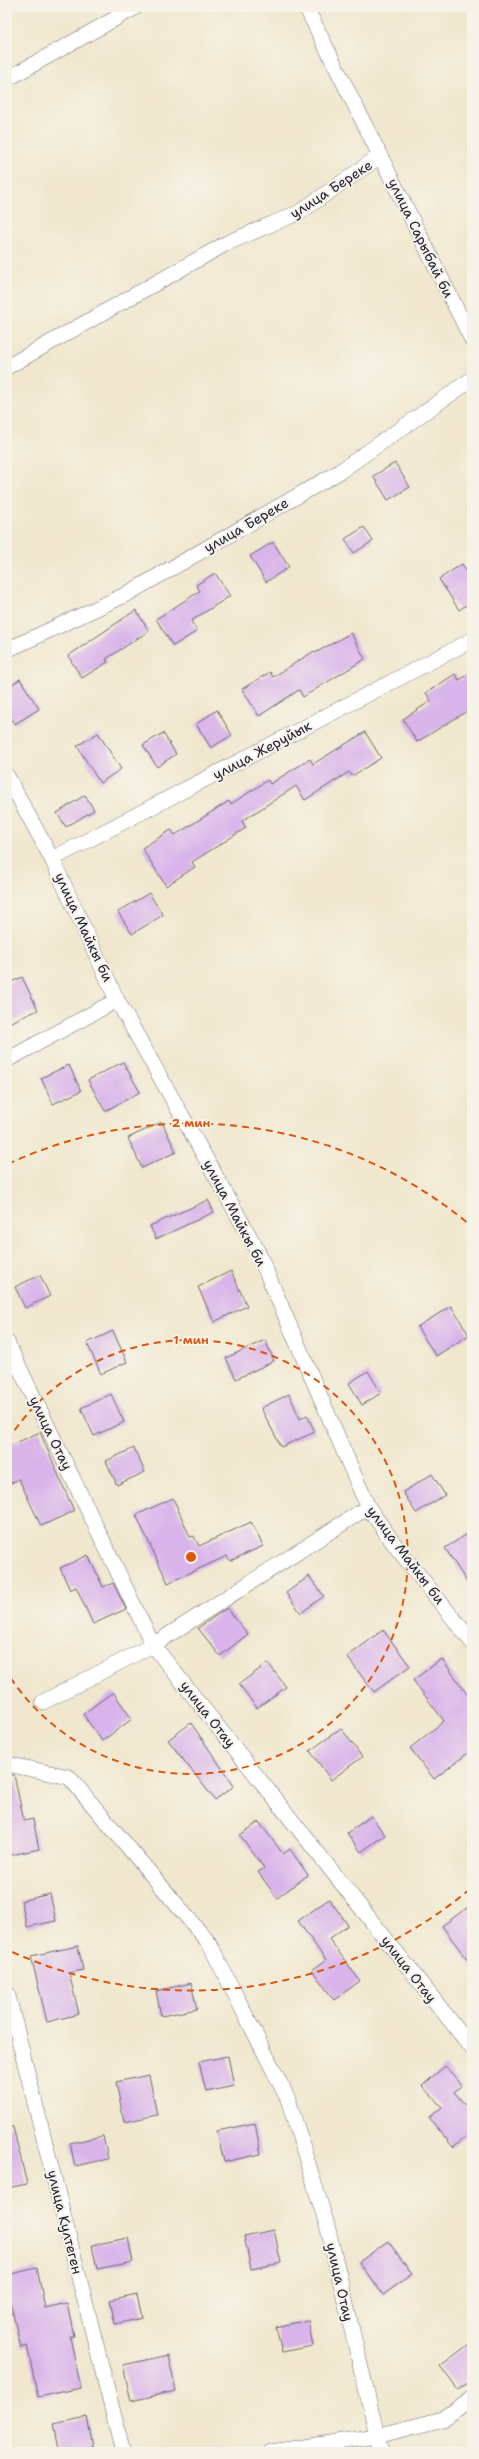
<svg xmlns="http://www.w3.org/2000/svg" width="479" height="2459" font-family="'Shantell Sans',sans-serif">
	<rect width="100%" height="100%" fill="#f7f3e8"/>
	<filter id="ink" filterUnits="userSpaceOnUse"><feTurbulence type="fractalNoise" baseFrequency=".025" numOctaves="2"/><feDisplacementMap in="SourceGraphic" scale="8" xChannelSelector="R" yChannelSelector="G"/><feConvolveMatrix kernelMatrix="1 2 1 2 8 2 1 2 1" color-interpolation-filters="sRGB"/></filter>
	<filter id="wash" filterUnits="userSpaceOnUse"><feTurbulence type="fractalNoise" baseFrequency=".012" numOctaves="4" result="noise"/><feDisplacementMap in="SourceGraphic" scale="16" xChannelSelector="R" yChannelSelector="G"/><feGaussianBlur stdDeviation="0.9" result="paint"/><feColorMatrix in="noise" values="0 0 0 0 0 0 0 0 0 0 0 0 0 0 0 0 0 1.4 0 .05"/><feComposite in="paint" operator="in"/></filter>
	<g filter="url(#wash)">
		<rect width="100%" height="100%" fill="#f0e7ce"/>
		<g id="blocks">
			<g fill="#d8b4ea">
				<polygon points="395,463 410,487 388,500 373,476"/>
				<polygon points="364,527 373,541 354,553 345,539"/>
				<polygon points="273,542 289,567 266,582 250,556"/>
				<polygon points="462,564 472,580 472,601 459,610 439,579"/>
				<polygon points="215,573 230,596 191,621 197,631 173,646 156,619 200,591 196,585"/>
				<polygon points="136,610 149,631 106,659 108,662 82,678 68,656"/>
				<polygon points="351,633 365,659 303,697 299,690 259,716 242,689 270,672 273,677 314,651 315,653"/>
				<polygon points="472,672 472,708 417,742 403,719 431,701 426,693 455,674 459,680"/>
				<polygon points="20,679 39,709 15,724 7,711 7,688"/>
				<polygon points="217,710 232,735 211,748 196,724"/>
				<polygon points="365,732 381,758 352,776 349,772 305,800 296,786 242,821 246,828 192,862 195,867 166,886 142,848 171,830 175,835 229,801 231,804 268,780 270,784 310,759 313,764"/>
				<polygon points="98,733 121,769 100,783 77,746"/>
				<polygon points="163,733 176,754 157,767 143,745"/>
				<polygon points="85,795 94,810 66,827 57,813"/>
				<polygon points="149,893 163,915 132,934 118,912"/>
				<polygon points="22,977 38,1010 7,1024 7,984"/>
				<polygon points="123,1062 140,1092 105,1111 88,1080"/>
				<polygon points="69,1065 81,1091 53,1104 41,1078"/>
				<polygon points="162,1122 176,1152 142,1168 128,1138"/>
				<polygon points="208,1200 214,1212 156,1239 150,1226"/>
				<polygon points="231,1271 247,1306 214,1322 198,1287"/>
				<polygon points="40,1275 50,1296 25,1308 15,1287"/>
				<polygon points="451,1306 469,1335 436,1356 417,1327"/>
				<polygon points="113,1331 127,1362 101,1374 87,1343"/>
				<polygon points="265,1340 274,1361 236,1379 226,1358"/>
				<polygon points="368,1371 381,1393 362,1405 349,1383"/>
				<polygon points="111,1394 124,1422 94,1436 81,1408"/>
				<polygon points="289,1394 300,1419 307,1415 315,1432 281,1447 261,1408"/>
				<polygon points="40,1432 74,1511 41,1526 19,1479 7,1485 7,1447"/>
				<polygon points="134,1448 145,1472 117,1485 106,1461"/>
				<polygon points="432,1474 445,1495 416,1513 403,1492"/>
				<polygon points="173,1498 190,1537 194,1536 199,1546 251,1522 263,1546 230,1561 227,1556 168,1583 136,1515"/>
				<polygon points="472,1531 472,1590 445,1548"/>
				<polygon points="88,1555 103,1587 113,1583 126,1609 93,1624 76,1587 70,1590 60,1568"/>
				<polygon points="309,1576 324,1596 301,1613 286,1593"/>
				<polygon points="227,1608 248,1634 220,1656 198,1628"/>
				<polygon points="383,1630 410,1666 374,1692 347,1657"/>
				<polygon points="442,1659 472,1701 472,1750 434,1779 410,1748 444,1721 413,1680"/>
				<polygon points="268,1663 286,1687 257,1708 239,1684"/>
				<polygon points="113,1692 132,1719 102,1741 83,1714"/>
				<polygon points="191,1723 234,1786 215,1800 168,1740"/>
				<polygon points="341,1728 362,1757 331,1780 310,1751"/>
				<polygon points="7,1773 14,1775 24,1821 33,1819 39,1849 7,1856"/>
				<polygon points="371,1816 385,1835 361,1852 347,1833"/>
				<polygon points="259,1822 283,1854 290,1849 308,1875 277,1898 258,1872 264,1868 240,1835"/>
				<polygon points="50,1894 56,1921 27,1927 21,1901"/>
				<polygon points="329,1899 348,1925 329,1939 360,1981 334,2000 312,1970 326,1960 298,1921"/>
				<polygon points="472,1904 472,1966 442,1926"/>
				<polygon points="78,1946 83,1970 69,1973 79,2014 47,2022 31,1956"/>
				<polygon points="191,1983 197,2009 161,2016 156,1991"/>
				<polygon points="228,2056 234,2086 206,2092 199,2062"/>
				<polygon points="445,2066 462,2085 454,2092 472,2113 472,2131 453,2147 429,2118 442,2107 422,2086"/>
				<polygon points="149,2075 157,2115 124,2122 116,2082"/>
				<polygon points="255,2123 261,2154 224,2162 217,2131"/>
				<polygon points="7,2127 13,2127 27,2184 7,2188"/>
				<polygon points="103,2136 108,2159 75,2166 70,2143"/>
				<polygon points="274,2230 281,2263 251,2269 244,2236"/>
				<polygon points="128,2238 133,2262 97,2269 92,2245"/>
				<polygon points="388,2241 412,2274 383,2295 359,2262"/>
				<polygon points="37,2268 45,2308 67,2303 74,2336 70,2337 81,2388 38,2397 27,2346 21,2348 10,2301 7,2302 7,2275"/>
				<polygon points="137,2294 142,2318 115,2324 110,2300"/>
				<polygon points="308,2320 313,2346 282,2352 276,2327"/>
				<polygon points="472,2342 472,2380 458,2390 440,2366"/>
				<polygon points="168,2355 176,2391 131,2401 123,2365"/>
				<polygon points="87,2417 93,2446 60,2452 54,2424"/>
			</g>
		</g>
	</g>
	<g filter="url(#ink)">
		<use href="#blocks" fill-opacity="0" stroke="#6a676e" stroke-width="1"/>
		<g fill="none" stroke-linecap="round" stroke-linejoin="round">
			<defs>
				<g id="minor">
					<polyline points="306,7 472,340"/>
					<polyline points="7,79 136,7"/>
					<polyline points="7,367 227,243 300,212 380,156"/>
					<polyline points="7,650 125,595 339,472 472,379"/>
					<polyline points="7,776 52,859 117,1000 256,1248 368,1507 397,1548 472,1642"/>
					<polyline points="52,859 472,640"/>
					<polyline points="7,1060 117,1000"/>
					<polyline points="7,1342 153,1645 472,2048"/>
					<polyline points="43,1702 153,1645 368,1507"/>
					<polyline points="7,1764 69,1777 209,1943 288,2099 327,2225 381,2452"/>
					<polyline points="7,1992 123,2452"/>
					<polyline points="271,2452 377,2436 443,2419 472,2398"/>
				</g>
			</defs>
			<use href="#minor" stroke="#6a676e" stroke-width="16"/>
			<use href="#minor" stroke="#fff" stroke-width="15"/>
		</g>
	</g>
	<g fill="none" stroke="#de560e" stroke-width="2" stroke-dasharray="7 5">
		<path d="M8 1440A217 217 0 1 1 8 1674"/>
		<path d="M470 1889A434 434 0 0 1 8 1950M8 1164A434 434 0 0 1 470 1225"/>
	</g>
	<g text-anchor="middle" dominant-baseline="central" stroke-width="4" stroke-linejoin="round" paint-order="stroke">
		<g font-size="14" fill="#22223b" stroke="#f7f3e8">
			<text transform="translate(331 189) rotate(-33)">улица Береке</text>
			<text transform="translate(421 238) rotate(64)">улица Сарыбай би</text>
			<text transform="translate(246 525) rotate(-30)">улица Береке</text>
			<text transform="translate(262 750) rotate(-28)">улица Жеруйык</text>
			<text transform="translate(84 927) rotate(65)">улица Майкы би</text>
			<text transform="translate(235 1213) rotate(62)">улица Майкы би</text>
			<text transform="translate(51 1433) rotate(64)">улица Отау</text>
			<text transform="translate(406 1555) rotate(53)">улица Майкы би</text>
			<text transform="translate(208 1714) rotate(52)">улица Отау</text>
			<text transform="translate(409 1969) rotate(52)">улица Отау</text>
			<text transform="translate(65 2222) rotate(76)">улица Култеген</text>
			<text transform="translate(340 2282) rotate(77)">улица Отау</text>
		</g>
	</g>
	<circle cx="191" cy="1557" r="6" fill="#de560e" stroke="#f7f3e8" stroke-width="2"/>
	<g font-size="12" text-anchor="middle" font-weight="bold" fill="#de560e" stroke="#f7f3e8" stroke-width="4" stroke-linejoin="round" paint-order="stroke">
		<text x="191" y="1127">2 мин</text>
		<text x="191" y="1344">1 мин</text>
	</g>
	<rect width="479" height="2459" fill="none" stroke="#f7f3e8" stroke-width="24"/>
</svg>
